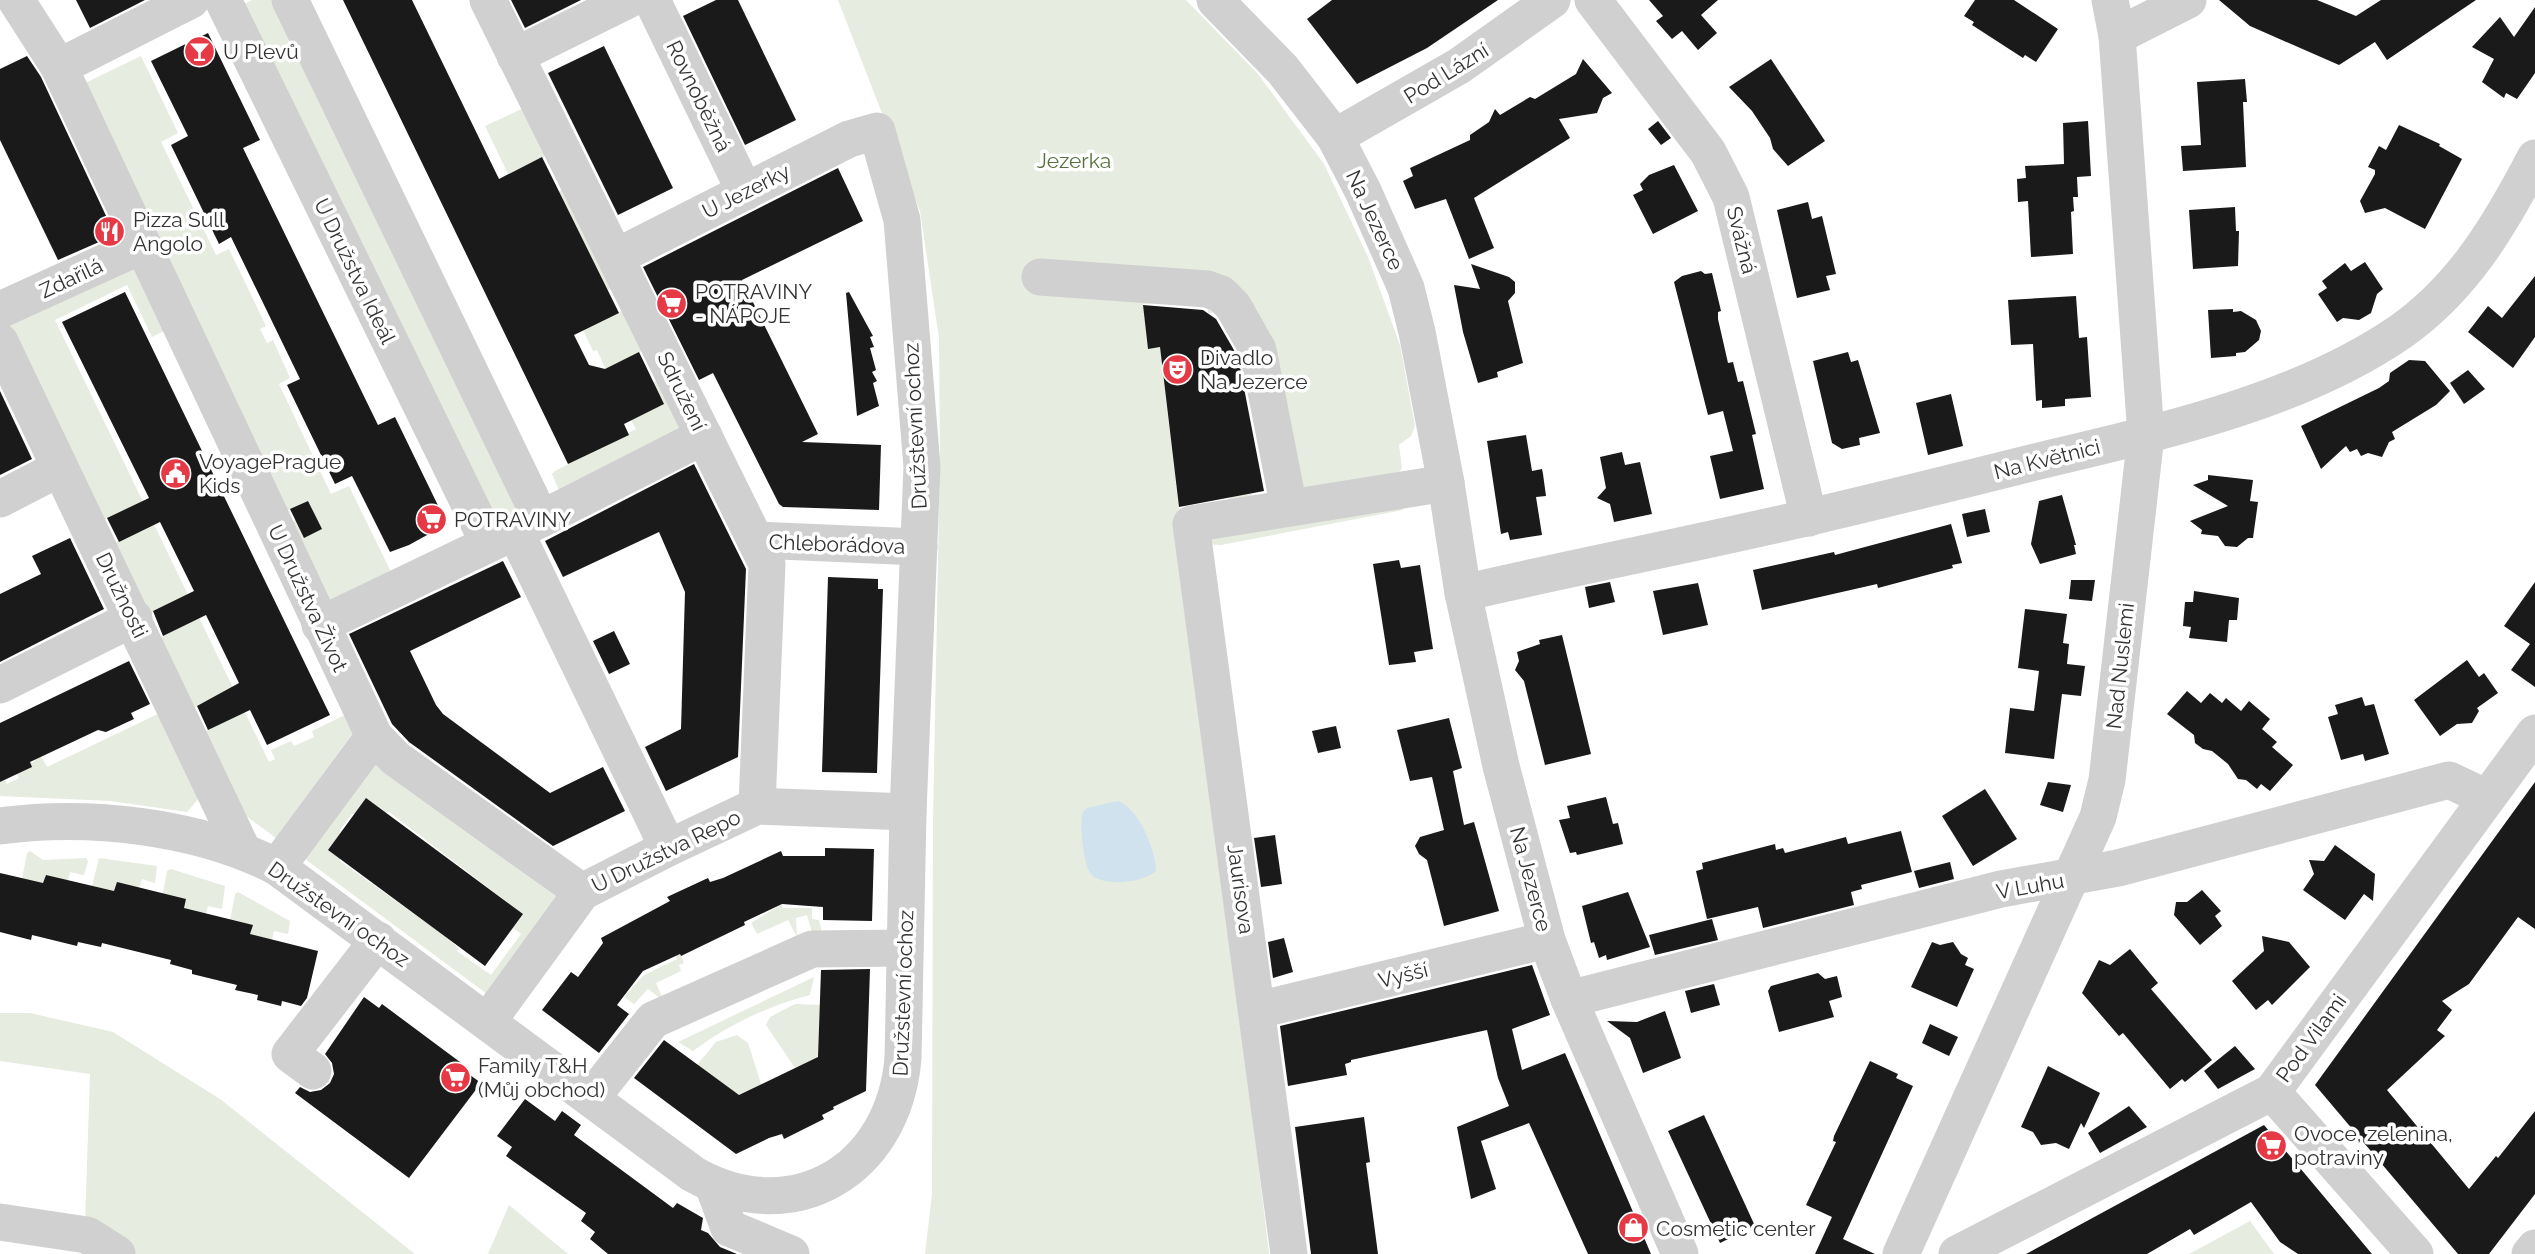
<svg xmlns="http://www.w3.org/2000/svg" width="2535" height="1254" font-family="Raleway,sans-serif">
	<rect width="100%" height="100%" fill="#fff"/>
	<g fill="#e6ecdf" fill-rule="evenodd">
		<polygon points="252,0 278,0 519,501 516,514 499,523 239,7"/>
		<path d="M838,0H1186L1258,74L1324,164L1368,257L1400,345L1415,426L1411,436L1399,445L1402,468L1397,476L1403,510L1221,545L1178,543L1239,1002L1269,1254H925L932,1194L933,821L940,456L939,338L920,211ZM1206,297L1208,313L1229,311L1234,318L1241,376L1255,374L1279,499L1252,501L1244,424L1220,413L1230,504L1179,510L1160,347L1148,348L1143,304Z"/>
		<polygon points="141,56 178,133 161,142 216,255 229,249 266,326 260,329 267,343 273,340 290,378 279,384 331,494 349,486 391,572 331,601 293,521 313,511 308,501 287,511 81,85"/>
		<polygon points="526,107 549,154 528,165 543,199 565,188 613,288 593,298 603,320 624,310 644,350 624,360 638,390 658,380 683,430 559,490 552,474 555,471 636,429 603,370 605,368 597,350 593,351 485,126"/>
		<path d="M132,263L166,330L152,337L127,285L55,320L269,762L275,759L271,750L291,741L294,746L314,737L312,731L351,712L357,727L276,838L246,816L160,638L181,627L170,604L148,614L7,323ZM124,510L136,533L114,543L103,520ZM206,701L227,720L206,731L194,708Z"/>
		<polygon points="160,713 199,798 187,812 111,801 0,796 0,782 5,780 7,784 19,778 17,774 41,756 47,767"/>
		<path d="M371,760L558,898L487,994L301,856ZM389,812L523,914L513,928L521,934L491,975L457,951L459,949L445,936L340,861V830L352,814Z"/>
		<polygon points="30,851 43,860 86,858 88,861 84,875 70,872 68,881 46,875 43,883 22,879 27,853"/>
		<polygon points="99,858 157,866 155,883 142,879 139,888 114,891 92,886"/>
		<polygon points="171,869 225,886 222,909 208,906 206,914 184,908 163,894 167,871"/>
		<polygon points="238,892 290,921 288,934 274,931 272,940 250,934 252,925 230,920 235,894"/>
		<polygon points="782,904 782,908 812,908 812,919 819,920 822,933 812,932 807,915 796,918 797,937 788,920 757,934 751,923"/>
		<polygon points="680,954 684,963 679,965 681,971 656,983 664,1001 648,989 634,1004 624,997 644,975 677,959 676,955"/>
		<path d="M814,977L810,995C770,1005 726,1026 693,1051L678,1042Z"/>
		<polygon points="795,1004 820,1005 818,1060 795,1068 766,1025 770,1017"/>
		<polygon points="0,1013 30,1013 113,1032 220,1099 415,1254 136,1254 108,1230 85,1224 90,1074 0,1061"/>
		<polygon points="737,1035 748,1043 761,1084 741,1097 697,1065 716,1042"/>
		<polygon points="509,1205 568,1254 488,1254"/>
		<polygon points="2250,1221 2274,1254 2189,1254"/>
	</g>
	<path fill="#cfe2ee" d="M1118,801C1139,809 1156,850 1156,871C1144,882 1108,887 1093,876C1083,869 1079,823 1083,812L1087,808Z"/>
	<g fill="#1a1a1a">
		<polygon points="76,0 145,0 90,28"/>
		<polygon points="343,0 412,0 499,179 542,157 619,313 574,335 589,365 605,369 639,352 664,404 624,424 629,435 568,464"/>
		<polygon points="511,0 581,0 525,28"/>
		<polygon points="716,0 738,0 796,120 745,145 683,16"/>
		<polygon points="1332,0 1498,0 1427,48 1357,84 1307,19"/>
		<polygon points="1649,0 1718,0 1701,15 1717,33 1698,50 1682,31 1672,39 1656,21 1663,16"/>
		<polygon points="1975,0 2014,0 2058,29 2036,62 2025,55 2023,58 1972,25 1974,22 1964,16"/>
		<polygon points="2219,0 2317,0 2356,16 2381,0 2476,0 2387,60 2375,42 2339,65 2250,26"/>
		<polygon points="2535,7 2535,73 2517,99 2506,93 2504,98 2482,82 2494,59 2472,47 2500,17 2514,37"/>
		<polygon points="208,33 260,140 243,148 281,226 378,425 395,417 447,524 409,545 390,552 352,476 335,484 287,385 300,379 231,237 219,244 171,145 188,136 151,61"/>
		<polygon points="604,46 673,188 618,215 548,73"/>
		<polygon points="27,56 41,77 115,235 58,260 0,140 0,69"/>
		<polygon points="1583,59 1612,93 1603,98 1597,113 1559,119 1570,138 1474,198 1494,248 1469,259 1446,199 1415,209 1403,181 1413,176 1410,168 1470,140 1470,135 1489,122 1495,109 1500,115 1530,97 1535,99 1553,88 1576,74"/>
		<polygon points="1771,59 1825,141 1788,166 1773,149 1770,138 1752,111 1729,87"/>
		<polygon points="2245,79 2247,102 2243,102 2246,167 2183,171 2181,146 2201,145 2197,82"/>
		<polygon points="1658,121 1671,138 1661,145 1648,129"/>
		<polygon points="2088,121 2091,176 2077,177 2078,197 2073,197 2074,211 2071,212 2073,254 2031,257 2028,201 2018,202 2017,179 2026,178 2025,166 2064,164 2063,123"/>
		<polygon points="2399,125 2440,144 2439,146 2462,159 2425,229 2385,208 2365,213 2360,201 2375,174 2375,170 2368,167 2379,146 2386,150"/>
		<polygon points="1674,165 1698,211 1653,234 1633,195 1643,190 1640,184 1649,175"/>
		<polygon points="838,168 863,221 742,280 818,434 802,442 881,445 879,510 783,507 779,504 713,373 699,380 643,267"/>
		<polygon points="1808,202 1812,219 1822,216 1836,274 1826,276 1830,290 1797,298 1777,210"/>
		<polygon points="2235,207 2236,231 2239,231 2238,266 2193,269 2189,210"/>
		<polygon points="2365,262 2383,289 2377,294 2371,313 2359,320 2343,318 2337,322 2318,294 2327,288 2322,281 2345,263 2351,271"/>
		<polygon points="1471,264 1509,277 1515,282 1515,293 1508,301 1523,363 1497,372 1498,377 1478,383 1463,332 1454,285 1480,289"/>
		<polygon points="1701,271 1705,274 1712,273 1721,311 1718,312 1718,319 1728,363 1733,362 1738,382 1743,381 1756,434 1752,435 1764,489 1720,499 1710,456 1733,451 1723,411 1708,415 1674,282 1682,276"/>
		<polygon points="2535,276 2535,337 2513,368 2468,332 2488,306 2502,318"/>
		<polygon points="125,292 330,715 267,745 250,710 208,730 197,706 239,683 206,615 163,636 153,611 194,591 160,522 119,542 107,518 149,498 62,322"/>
		<polygon points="849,292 873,336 870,337 874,347 870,348 876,370 872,372 877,381 873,383 879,406 857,416 846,293"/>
		<polygon points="2076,296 2079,338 2087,337 2091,397 2065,399 2065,406 2042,408 2042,400 2036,401 2033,344 2011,345 2008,300"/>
		<polygon points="1143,305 1203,310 1216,319 1238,357 1264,491 1179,507 1160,347 1148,349"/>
		<polygon points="2233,309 2233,312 2241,311 2256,320 2261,331 2259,340 2245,352 2236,353 2236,356 2211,358 2208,310"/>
		<polygon points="1848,352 1851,362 1858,360 1880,433 1859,438 1860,445 1842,449 1832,443 1813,361"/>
		<polygon points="2409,360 2425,361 2450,391 2436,405 2392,432 2395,439 2389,442 2382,457 2368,453 2361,456 2357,449 2350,452 2346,446 2321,469 2301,426 2379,388 2389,381 2390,373"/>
		<polygon points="2468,370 2485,389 2464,404 2450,383"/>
		<polygon points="0,391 32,459 0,475"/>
		<polygon points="1951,394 1963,446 1928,455 1916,403"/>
		<polygon points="1526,435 1532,471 1542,469 1543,474 1546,496 1536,497 1542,535 1510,540 1508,532 1501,534 1487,441"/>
		<polygon points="1622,452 1625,465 1640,462 1652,514 1614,522 1610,504 1597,498 1606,488 1600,457"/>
		<polygon points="694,464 746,569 738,757 666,791 645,747 681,729 685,592 659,532 563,577 545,541"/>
		<polygon points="2208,475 2253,480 2250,501 2258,502 2253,538 2248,538 2237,547 2225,546 2218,536 2201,534 2202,530 2190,521 2228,506 2193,485 2208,480"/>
		<polygon points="2062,495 2076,545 2074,545 2076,554 2040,564 2031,544 2039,501"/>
		<polygon points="308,501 322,529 304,538 290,509"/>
		<polygon points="1985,509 1990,532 1967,537 1962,514"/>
		<polygon points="1951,524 1962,563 1952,565 1953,568 1878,588 1877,584 1762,610 1753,570 1834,552 1835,555"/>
		<polygon points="70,538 104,609 0,662 0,594 41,574 32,556"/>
		<polygon points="1399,560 1401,568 1420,565 1433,649 1414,652 1416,662 1389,665 1373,564"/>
		<polygon points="503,561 521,597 410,651 436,705 443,714 550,793 603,767 625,811 553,846 409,742 392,724 349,634"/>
		<polygon points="828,577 878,579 878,589 883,589 877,773 822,772"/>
		<polygon points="2071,580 2095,580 2092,601 2069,599"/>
		<polygon points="1610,582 1615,602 1589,608 1585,587"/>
		<polygon points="2535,582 2535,687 2511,670 2530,644 2504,626"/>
		<polygon points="1698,583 1708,625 1663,635 1653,591"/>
		<polygon points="2194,591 2239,598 2237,620 2229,620 2227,642 2189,638 2191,627 2183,626 2185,602 2193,602"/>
		<polygon points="2025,609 2067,614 2063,643 2069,644 2067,664 2085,666 2081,696 2062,694 2054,759 2005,753 2010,708 2034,711 2039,671 2018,668"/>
		<polygon points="614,631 630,664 609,674 593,641"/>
		<polygon points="1562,635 1591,754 1545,765 1524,681 1515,670 1519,661 1517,652 1540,644 1539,640"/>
		<polygon points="2467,660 2479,677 2484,673 2498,693 2477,708 2479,711 2472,723 2457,724 2440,736 2414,700"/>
		<polygon points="129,661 150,704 131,713 134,719 106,732 98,730 30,762 32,767 0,782 0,723"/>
		<polygon points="2187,691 2201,703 2210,693 2222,703 2226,698 2241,711 2249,701 2270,719 2262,729 2277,742 2272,747 2293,765 2270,791 2261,784 2257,789 2246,780 2238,779 2228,764 2212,751 2203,749 2195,743 2194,735 2167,714"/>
		<polygon points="2362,697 2365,706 2374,704 2389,754 2365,761 2363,754 2341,760 2328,717 2338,714 2335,705"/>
		<polygon points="1449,718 1462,768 1453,771 1464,825 1474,822 1499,911 1444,926 1427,860 1419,854 1415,846 1420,837 1444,830 1432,777 1410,781 1397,730"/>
		<polygon points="1336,726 1341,748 1318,753 1312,731"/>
		<polygon points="2048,782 2071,785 2063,812 2040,805"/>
		<polygon points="2535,782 2535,929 2518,917 2469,984 2442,1001 2452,1010 2437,1030 2445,1036 2387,1090 2469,1189 2496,1156 2498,1158 2535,1111 2535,1194 2489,1254 2458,1254 2315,1085"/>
		<polygon points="1985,789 2017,839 1973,866 1942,816"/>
		<polygon points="1606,797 1613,824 1618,823 1623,844 1577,855 1576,852 1570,853 1559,820 1570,818 1567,806"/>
		<polygon points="366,798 523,914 485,966 328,850"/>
		<polygon points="1901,831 1912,872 1861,885 1862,889 1851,892 1854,905 1763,928 1758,907 1707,919 1696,871 1703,869 1702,863 1775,844 1776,850 1783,848 1785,853 1846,837 1848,844"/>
		<polygon points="1275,835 1282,884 1261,887 1254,838"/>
		<polygon points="2335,845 2375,874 2373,901 2364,894 2345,920 2303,890 2314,874 2309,860 2324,861"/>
		<polygon points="825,848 874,849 872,921 823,920 823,907 782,904 744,922 745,925 681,956 680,954 643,971 617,1005 629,1014 599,1053 542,1010 571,972 578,977 603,943 601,938 670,901 667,897 708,878 710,882 723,878 781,851 783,856 825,856"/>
		<polygon points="1950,862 1954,879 1919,888 1914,871"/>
		<polygon points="0,873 43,883 46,875 114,891 117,882 186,899 184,908 253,925 250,934 318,951 307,998 301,1006 282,1001 281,1006 257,1000 258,995 235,990 237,985 192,974 192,970 170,964 171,960 102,943 101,947 78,942 77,946 32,935 31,940 0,932"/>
		<polygon points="2202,890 2221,911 2215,916 2222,926 2200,945 2174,915 2176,902 2187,902"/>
		<polygon points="1628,892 1650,947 1607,960 1606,955 1599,958 1594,942 1591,943 1582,906"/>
		<polygon points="1712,919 1718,940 1655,955 1649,935"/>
		<polygon points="2262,936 2289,942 2310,967 2272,1005 2268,1000 2256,1010 2232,981 2264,951"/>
		<polygon points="1284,938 1293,972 1273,978 1268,942"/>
		<polygon points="1932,942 1940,945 1953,942 1961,954 1968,958 1965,965 1974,969 1957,1007 1911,987"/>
		<polygon points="2130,949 2158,983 2151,989 2212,1060 2185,1082 2182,1079 2170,1089 2123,1033 2119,1036 2082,993 2099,960 2110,965"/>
		<polygon points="1532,965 1550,1015 1512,1029 1522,1070 1565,1053 1651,1254 1588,1254 1529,1123 1481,1141 1496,1189 1471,1199 1457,1127 1509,1106 1498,1078 1487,1030 1351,1060 1351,1062 1345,1064 1347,1075 1288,1086 1280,1026"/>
		<polygon points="870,969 866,1091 833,1107 834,1109 822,1115 824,1119 784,1139 782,1134 769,1138 736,1154 634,1078 664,1040 739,1095 818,1057 821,970"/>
		<polygon points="1818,973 1825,979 1837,976 1842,997 1829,1001 1834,1017 1779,1032 1768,991 1771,986"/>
		<polygon points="1714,984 1720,1005 1691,1013 1685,991"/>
		<polygon points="364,997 379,1008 382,1004 468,1068 466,1072 481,1083 409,1178 295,1093 300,1087 310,1092 321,1090 330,1083 334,1074 332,1063 325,1054"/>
		<polygon points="1665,1011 1681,1058 1643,1073 1630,1038 1607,1021 1637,1022"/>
		<polygon points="1930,1024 1958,1037 1949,1056 1922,1043"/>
		<polygon points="2235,1046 2255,1069 2218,1089 2204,1071"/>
		<polygon points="1870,1061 1898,1074 1896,1078 1913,1086 1843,1239 1875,1254 1815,1254 1832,1217 1806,1205 1836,1142 1833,1141 1834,1136"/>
		<polygon points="2048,1066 2100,1093 2084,1128 2081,1123 2069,1149 2056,1143 2041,1145 2033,1132 2021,1127"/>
		<polygon points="525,1099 555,1121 562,1111 581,1125 574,1135 673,1208 677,1203 703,1218 701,1230 708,1233 720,1247 737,1254 608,1254 590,1239 595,1232 581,1221 586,1213 506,1156 512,1147 497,1136"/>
		<polygon points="2129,1106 2147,1127 2100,1153 2088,1133"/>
		<polygon points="1704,1115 1755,1226 1720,1243 1668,1131"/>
		<polygon points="1364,1117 1370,1162 1366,1163 1378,1254 1311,1254 1295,1127"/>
		<polygon points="2264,1125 2372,1254 2298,1254 2280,1242 2251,1202 2194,1235 2190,1229 2147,1254 2026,1254"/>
	</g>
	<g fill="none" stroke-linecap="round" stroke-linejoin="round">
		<g stroke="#d0d0d0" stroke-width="37">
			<polyline points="16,0 59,67 374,736 395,758 582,892"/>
			<polyline points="223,0 488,542"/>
			<polyline points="290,0 541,519"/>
			<polyline points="488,0 767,564 757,806"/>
			<polyline points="652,0 745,192"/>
			<polyline points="1215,0 1283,70 1335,137 1363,191 1406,288 1417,332 1446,483 1463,593 1501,766 1547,940 1569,999 1680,1254"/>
			<polyline points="1593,0 1708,152 1731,197 1809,518"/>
			<polyline points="2117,36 2188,0"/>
			<polyline points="515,56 628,0"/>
			<polyline points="59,67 191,0"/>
			<polyline points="1335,137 1459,66 1552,0"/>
			<polyline points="1040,277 1207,289 1221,294 1233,306 1258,350 1289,508"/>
			<polyline points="0,310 143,245"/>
			<polyline points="0,342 242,849"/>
			<polyline points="0,499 60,468"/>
			<polyline points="515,531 668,848"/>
			<polyline points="755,540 919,547"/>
			<path d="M1463,593C1579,566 1695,544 1810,517C1883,500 1955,482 2027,464C2150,434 2294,405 2400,332C2463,288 2500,225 2535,158"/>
			<polyline points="320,625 541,519 704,436"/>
			<polyline points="0,685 134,618"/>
			<path d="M0,826C89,814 197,826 277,867L693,1174C793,1231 894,1170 903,1058L908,812L922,467L902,220L877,131L849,139L616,257"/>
			<polyline points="277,867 374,736"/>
			<polyline points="1569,999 2001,889 2118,868 2449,780 2487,798"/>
			<polyline points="1258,1010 1547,940"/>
			<polyline points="488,1021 582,892 668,848 757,806 908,812"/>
			<polyline points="313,1071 290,1054 378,940"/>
			<polyline points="2272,1092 2415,1254"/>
			<polyline points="592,1097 653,1020 812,949 905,948"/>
			<polyline points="713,1185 729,1228 791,1254"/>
			<polyline points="0,1222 87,1235 117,1254"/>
			<polyline points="1289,1254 1191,524 1446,483"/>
			<polyline points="1901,1254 2098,817 2107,780 2146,435 2117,36 2110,0"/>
			<polyline points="1957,1254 2272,1092 2535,733"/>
			<polyline points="2530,1254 2535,1248"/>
		</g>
	</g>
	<defs>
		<symbol id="bar-disc" viewBox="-11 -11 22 22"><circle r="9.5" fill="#e63946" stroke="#fff"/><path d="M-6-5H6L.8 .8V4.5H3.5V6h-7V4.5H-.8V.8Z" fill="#fff"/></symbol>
		<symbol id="restaurant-disc" viewBox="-11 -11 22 22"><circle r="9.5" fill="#e63946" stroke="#fff"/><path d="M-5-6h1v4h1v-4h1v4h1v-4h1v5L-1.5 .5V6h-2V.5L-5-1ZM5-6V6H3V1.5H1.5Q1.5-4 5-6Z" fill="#fff"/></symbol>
		<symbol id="supermarket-disc" viewBox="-11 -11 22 22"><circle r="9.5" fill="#e63946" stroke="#fff"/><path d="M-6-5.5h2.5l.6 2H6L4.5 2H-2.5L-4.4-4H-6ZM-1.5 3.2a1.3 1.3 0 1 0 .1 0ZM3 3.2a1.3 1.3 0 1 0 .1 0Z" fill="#fff"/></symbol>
		<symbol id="theatre-disc" viewBox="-11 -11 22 22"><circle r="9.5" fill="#e63946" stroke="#fff"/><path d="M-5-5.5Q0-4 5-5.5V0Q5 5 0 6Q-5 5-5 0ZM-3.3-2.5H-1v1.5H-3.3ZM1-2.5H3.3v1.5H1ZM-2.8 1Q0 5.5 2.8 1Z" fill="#fff"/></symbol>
		<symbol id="civic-disc" viewBox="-11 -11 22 22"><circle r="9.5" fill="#e63946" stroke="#fff"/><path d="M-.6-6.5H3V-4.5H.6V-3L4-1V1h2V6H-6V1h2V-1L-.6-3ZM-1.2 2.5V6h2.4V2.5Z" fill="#fff"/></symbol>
		<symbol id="shop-disc" viewBox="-11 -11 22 22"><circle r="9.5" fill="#e63946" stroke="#fff"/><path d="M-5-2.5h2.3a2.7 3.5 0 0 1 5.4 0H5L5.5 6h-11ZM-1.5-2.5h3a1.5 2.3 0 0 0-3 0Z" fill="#fff"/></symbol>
	</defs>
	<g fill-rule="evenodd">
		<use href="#bar-disc" x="182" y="34" width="35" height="35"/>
		<use href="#restaurant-disc" x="92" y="214" width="35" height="35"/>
		<use href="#supermarket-disc" x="654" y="286" width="35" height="35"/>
		<use href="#theatre-disc" x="1160" y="352" width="35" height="35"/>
		<use href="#civic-disc" x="158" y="456" width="35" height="35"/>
		<use href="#supermarket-disc" x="414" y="502" width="35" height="35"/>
		<use href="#supermarket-disc" x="438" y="1060" width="35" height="35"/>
		<use href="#supermarket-disc" x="2254" y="1128" width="35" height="35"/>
		<use href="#shop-disc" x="1616" y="1210" width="35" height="35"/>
	</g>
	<g text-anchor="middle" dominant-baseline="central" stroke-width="7" stroke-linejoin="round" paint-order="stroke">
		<g font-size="21" fill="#333" stroke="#fff" text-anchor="start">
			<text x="223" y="51">U Plevů</text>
			<text x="133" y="219">Pizza Sull<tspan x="133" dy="24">Angolo</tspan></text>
			<text x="695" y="291">POTRAVINY<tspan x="695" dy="24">- NÁPOJE</tspan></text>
			<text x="1200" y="357">Divadlo<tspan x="1200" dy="24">Na Jezerce</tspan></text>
			<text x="199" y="461">VoyagePrague<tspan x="199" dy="24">Kids</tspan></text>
			<text x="454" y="519">POTRAVINY</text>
			<text x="478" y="1065">Family T&amp;H<tspan x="478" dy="24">(Můj obchod)</tspan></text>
			<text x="2294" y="1133">Ovoce, zelenina,<tspan x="2294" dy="24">potraviny</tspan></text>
			<text x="1656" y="1228">Cosmetic center</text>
		</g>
		<g font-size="21" fill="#333" stroke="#fff">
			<text transform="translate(1446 73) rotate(-32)">Pod Lázní</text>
			<text transform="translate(699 96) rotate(64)">Rovnoběžná</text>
			<text transform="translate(746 191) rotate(-27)">U Jezerky</text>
			<text transform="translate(1375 220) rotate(65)">Na Jezerce</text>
			<text transform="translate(1742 240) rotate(76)">Svážná</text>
			<text transform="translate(355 271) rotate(64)">U Družstva Ideál</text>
			<text transform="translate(71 278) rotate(-25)">Zdařilá</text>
			<text transform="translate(682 391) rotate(64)">Sdružení</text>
			<text transform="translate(915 426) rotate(-93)">Družstevní ochoz</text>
			<text transform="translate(2047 459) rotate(-14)">Na Květnici</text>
			<text transform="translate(837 544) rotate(2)">Chleborádova</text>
			<text transform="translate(122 595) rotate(64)">Družnosti</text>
			<text transform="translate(308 598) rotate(65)">U Družstva Život</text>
			<text transform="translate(2120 666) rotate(-84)">Nad Nuslemi</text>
			<text transform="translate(666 851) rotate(-26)">U Družstva Repo</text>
			<text transform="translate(1531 879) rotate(75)">Na Jezerce</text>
			<text transform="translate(2030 886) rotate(-10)">V Luhu</text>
			<text transform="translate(1241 889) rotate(82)">Jaurisova</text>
			<text transform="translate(339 914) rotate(35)">Družstevní ochoz</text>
			<text transform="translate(1403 975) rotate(-14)">Vyšší</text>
			<text transform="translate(903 993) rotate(-88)">Družstevní ochoz</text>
			<text transform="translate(2311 1038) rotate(-54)">Pod Vilami</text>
		</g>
		<g font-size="21" fill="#56703f" stroke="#fff">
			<text x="1074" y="160">Jezerka</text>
		</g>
	</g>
</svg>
